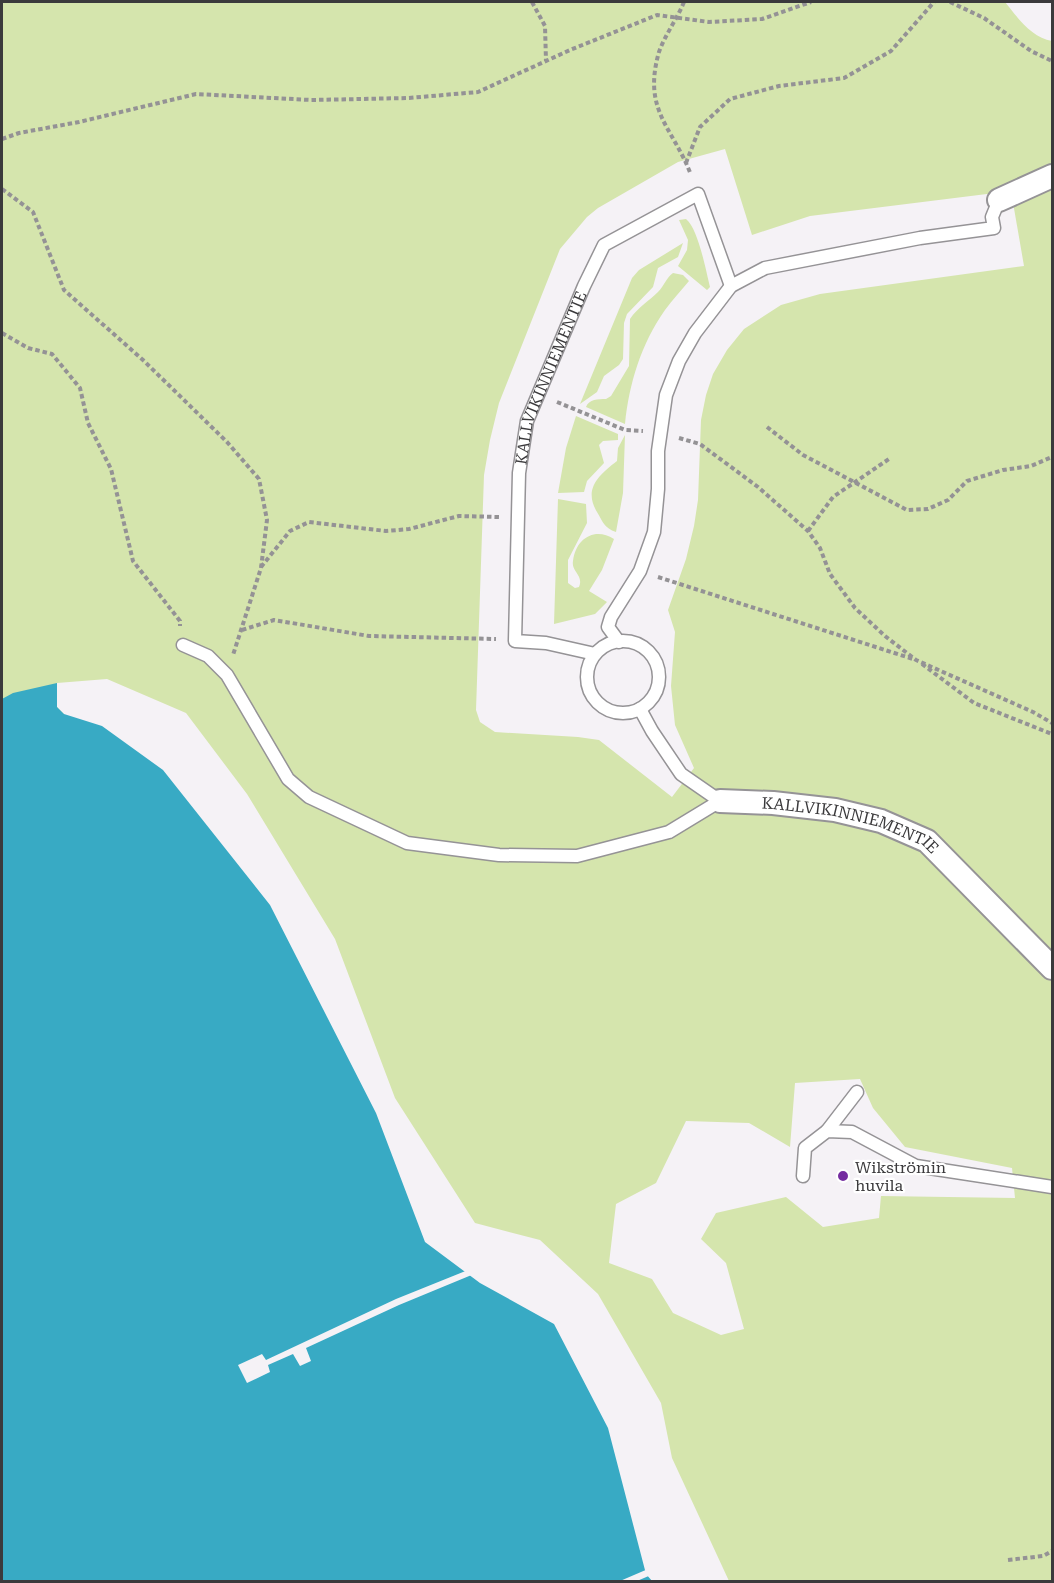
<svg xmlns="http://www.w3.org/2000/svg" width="1054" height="1583" font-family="'Roboto Serif',serif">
	<rect width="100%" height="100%" fill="#f5f2f6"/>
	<g fill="#d5e5ad" fill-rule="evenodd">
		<path d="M2,2H1005C1017,17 1032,38 1052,41V1581H729L672,1458L661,1403L598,1294L540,1240L475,1223L395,1098L335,939L247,794L186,713L107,679L57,683V707L64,714L2,800ZM725,149L752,235L810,216L1011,191L1024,266L820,294L781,305L744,329L727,350L713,374L706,395L701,420L698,500L694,526L686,559L668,610L675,632L671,686L675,725L694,768L672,797L599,740L578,737L495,732L480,722L476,710L484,475L490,440L499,403L560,249L587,217L598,208L678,162ZM860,1079L873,1108L905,1147L1012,1168L1015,1198L881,1196L879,1218L823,1227L786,1197L716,1213L701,1239L726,1263L744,1329L721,1335L673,1313L652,1279L609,1263L616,1204L656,1183L686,1121L749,1123L790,1147L795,1083Z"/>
		<path d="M686,219C698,228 706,271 710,287L707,290L678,266L687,250L688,240L679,220Z"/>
		<polygon points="683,243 678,257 658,268 653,287 627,314 624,323 623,359 619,365 604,376 597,392 580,404 632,278 639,270"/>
		<path d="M673,273L683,275L689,281C681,291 672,300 665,310C641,344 629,384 625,424L586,407C589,399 598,399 606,399L611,396L629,366L630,319C637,308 649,301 658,292C664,286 666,278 673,273Z"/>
		<polygon points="576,416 618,434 618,440 603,441 599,445 604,463 587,481 584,492 558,493 566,448"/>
		<path d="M625,435L623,493L616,532C604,528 603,522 597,512C583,489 599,475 617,461L618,448Z"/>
		<path d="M558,499L586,504L587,523L568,560V583L575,588L579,587C584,575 571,572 573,561C576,538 595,527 614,539L602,570L589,591L607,602L595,614L554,624Z"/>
	</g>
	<polygon fill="#38aac4" points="57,683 57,707 64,714 102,726 163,770 270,905 376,1113 425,1242 480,1283 554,1324 608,1428 646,1574 652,1581 2,1582 2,699 13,693"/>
	<g fill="#f5f2f6">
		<polygon points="468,1270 474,1274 399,1305 306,1348 311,1361 300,1366 293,1354 268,1365 270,1372 247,1383 238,1365 262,1354 266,1360 396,1299"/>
		<polygon points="648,1569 651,1575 637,1581 620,1581"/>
	</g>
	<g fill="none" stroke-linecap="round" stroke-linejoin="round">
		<defs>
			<g id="lane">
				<circle cx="623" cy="677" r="36"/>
				<polyline points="619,642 608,627 611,617 640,571 654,532 658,489 658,451 666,395 679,361 695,333 731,286 765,268 920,238 994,228 992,217 999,200"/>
				<polyline points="183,645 208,656 227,675 288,779 309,797 407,843 499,855 577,856 669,832 720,801 681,774 652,731 640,709"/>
				<path id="s1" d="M595,654L546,643L515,641L519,473L527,421L584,286L604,245L698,194L731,286"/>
				<polyline points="827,1131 857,1092"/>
				<polyline points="803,1176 805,1148 827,1131 852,1132 916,1166 1052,1187"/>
			</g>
			<g id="street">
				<polyline points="999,200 1052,176"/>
				<path id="s2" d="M720,801L773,803L835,810L881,821L927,841L1052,968"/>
			</g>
		</defs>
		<use href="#lane" stroke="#959396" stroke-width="15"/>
		<use href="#street" stroke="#959396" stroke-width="26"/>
		<g stroke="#949295" stroke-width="4" stroke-dasharray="4.5 3" stroke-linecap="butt">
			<polyline points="532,2 545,26 546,61"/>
			<path d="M684,2C677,19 665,35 659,52C642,111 673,127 691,175"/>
			<polyline points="950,2 984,18 1031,51 1052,61"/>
			<polyline points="2,139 19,133 79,122 196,94 311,100 409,98 478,92 570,50 657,15 709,22 762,19 811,2"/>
			<polyline points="686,163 700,127 730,99 779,86 844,78 891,51 934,2"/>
			<polyline points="2,189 33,212 64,290 143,360 227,442 259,479 267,520 261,568 233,655"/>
			<polyline points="2,333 28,348 52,354 80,388 88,423 111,469 133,561 180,621 180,626"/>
			<polyline points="557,402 625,430 643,431"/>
			<polyline points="767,427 803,455 907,510 928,509 948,500 967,481 1003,470 1031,466 1052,457"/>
			<polyline points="679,438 700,444 758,487 808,531 820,548 830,574 855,608 885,636 916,660 1033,712 1052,723"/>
			<polyline points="808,531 833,497 889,459"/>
			<polyline points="261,567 290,531 309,522 386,531 409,529 459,516 499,517"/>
			<polyline points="658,577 913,659"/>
			<polyline points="242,630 274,620 369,636 496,639"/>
			<polyline points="922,664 974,703 1052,734"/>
			<polyline points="1008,1560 1043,1556 1052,1551"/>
		</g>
		<use href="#lane" stroke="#fff" stroke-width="12"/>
		<use href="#street" stroke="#fff" stroke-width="22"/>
	</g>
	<circle fill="#752da0" stroke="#fff" stroke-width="2" cx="843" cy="1176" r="6"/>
	<g text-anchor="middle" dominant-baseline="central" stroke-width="4.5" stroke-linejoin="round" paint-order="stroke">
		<g font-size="16" fill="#3b3a3c" stroke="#fff">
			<text stroke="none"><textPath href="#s1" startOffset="350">KALLVIKINNIEMENTIE</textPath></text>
			<text stroke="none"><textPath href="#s2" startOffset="134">KALLVIKINNIEMENTIE</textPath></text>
		</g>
		<g font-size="16" fill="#3b3a3c" stroke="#fff" text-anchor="start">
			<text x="855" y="1167">Wikströmin<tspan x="855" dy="18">huvila</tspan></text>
		</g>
	</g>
	<rect width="1054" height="1583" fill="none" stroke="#3b3a3c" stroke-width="6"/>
</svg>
